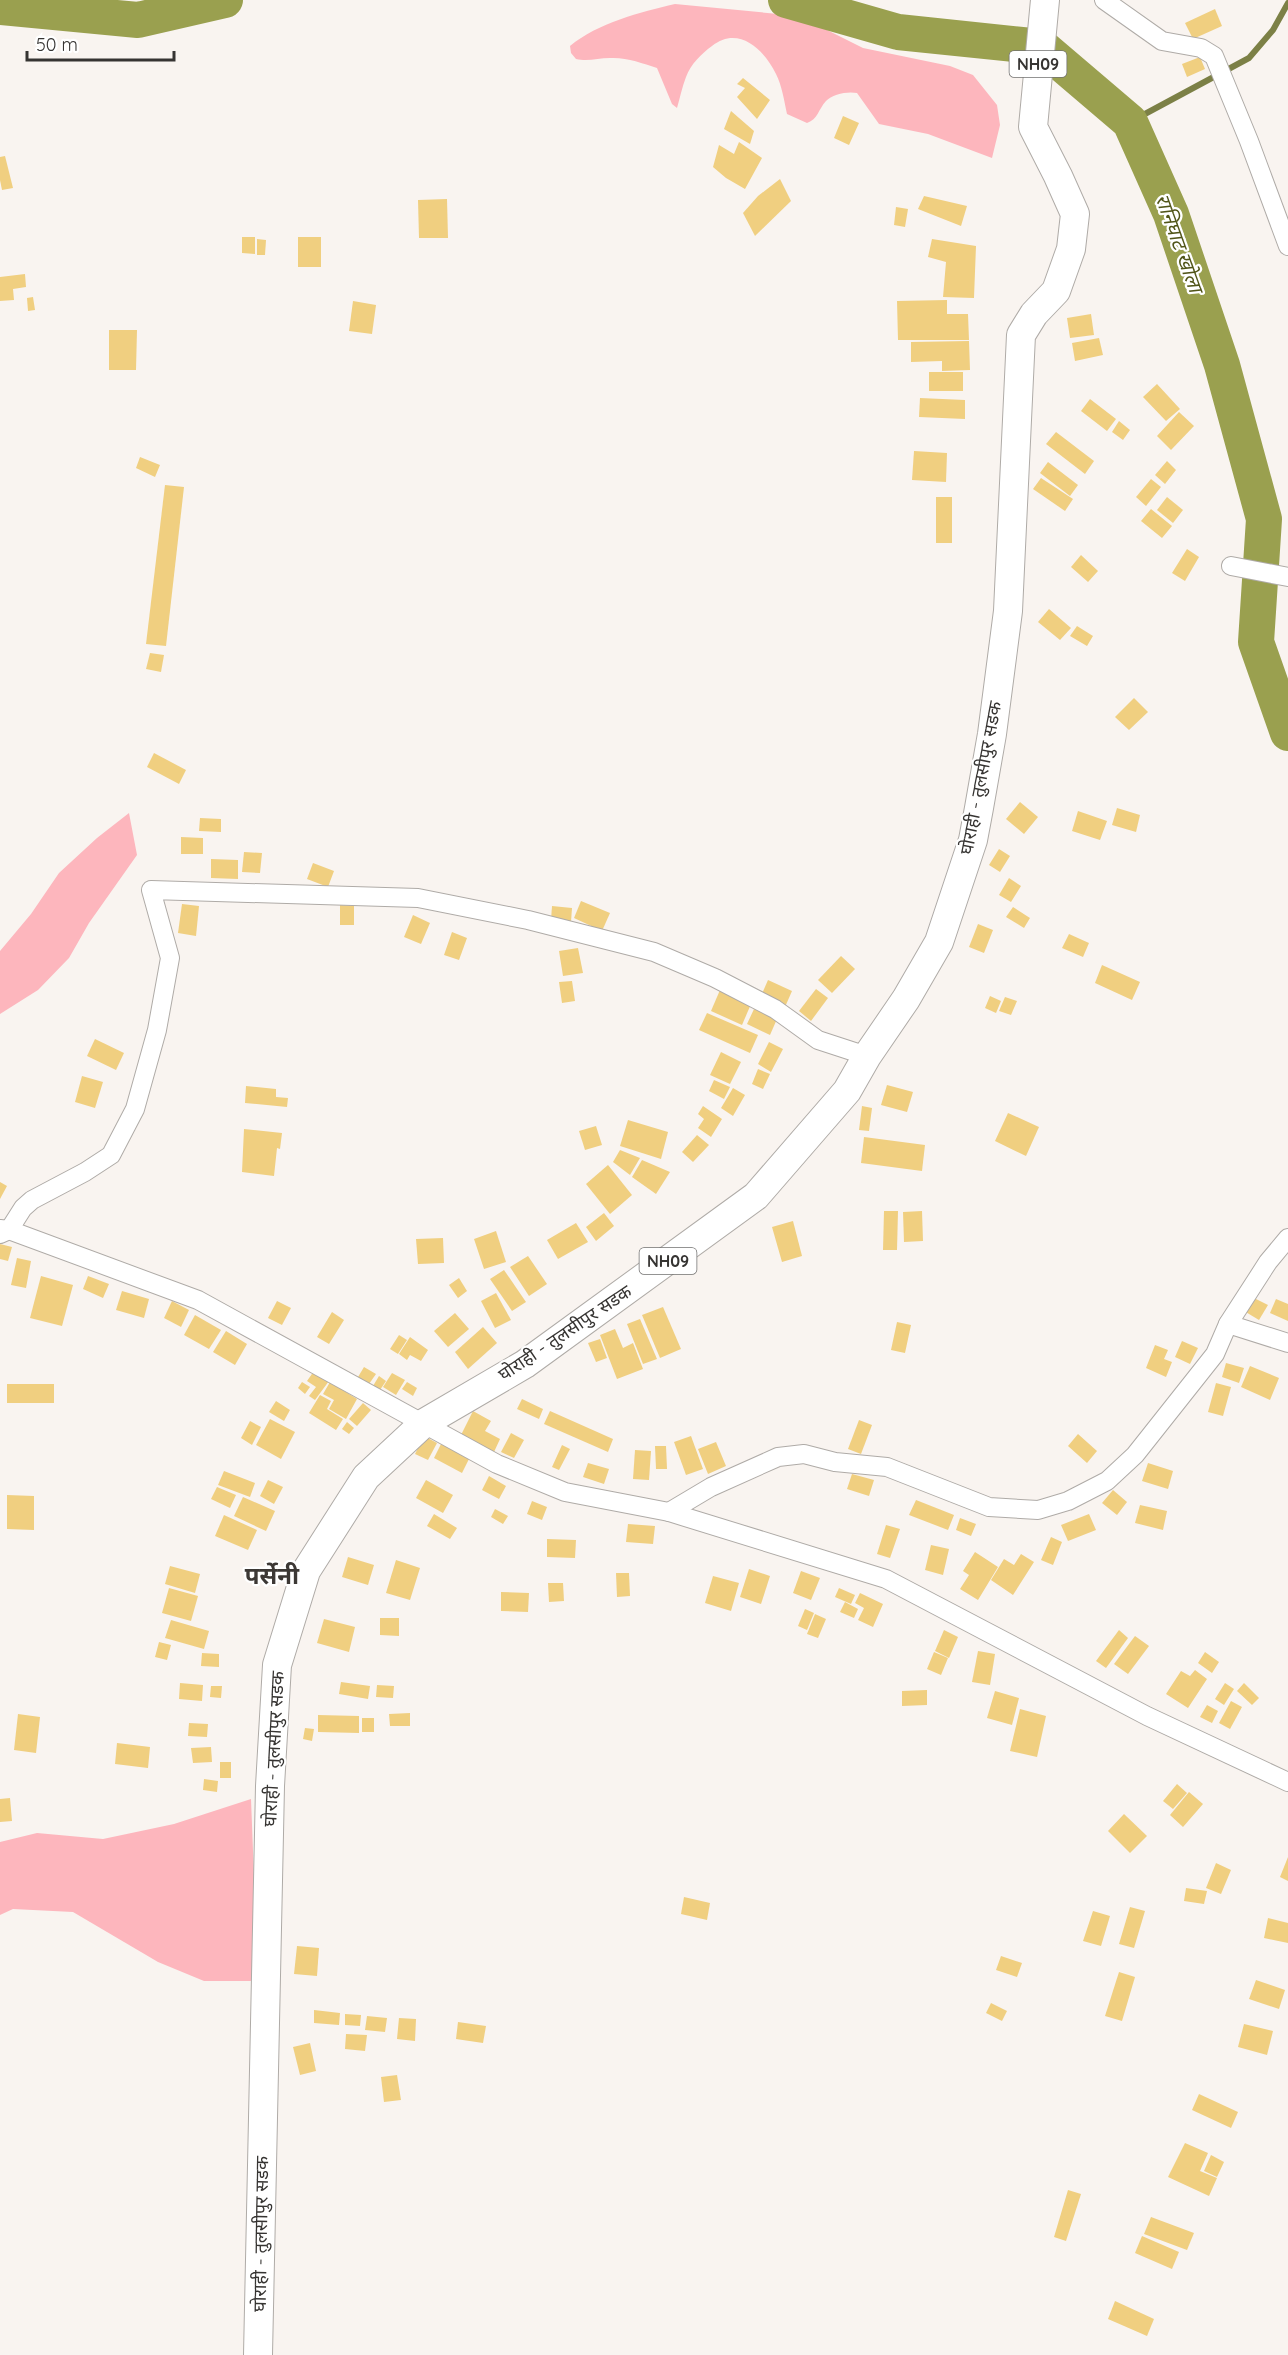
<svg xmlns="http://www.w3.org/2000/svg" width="1288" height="2355" viewBox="0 0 1288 2355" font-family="Quicksand,'Noto Sans Devanagari',sans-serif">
  <rect width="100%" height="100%" fill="#f9f4f0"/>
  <g fill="#fdb6bd">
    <path d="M675 4 799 16 863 48 950 66 973 75 997 105 1000 125 992 158 928 134 879 124 857 93C848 91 832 94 826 101 818 110 818 119 807 123L787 114C784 100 782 86 776 74 764 49 738 25 712 46 701 54 691 64 686 77 682 87 680 98 677 108L672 104 657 68C642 63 626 57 610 58 598 58 588 62 576 59L571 53 570 46C598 23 640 12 675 4Z"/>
    <path d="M129 813 137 855 89 923 69 958 38 990 0 1014V951L31 914 59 873 97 838Z"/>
    <path d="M251 1799 254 1877 253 1981H204L158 1962 73 1912 13 1909 0 1915V1842L37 1833 103 1839 174 1824Z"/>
  </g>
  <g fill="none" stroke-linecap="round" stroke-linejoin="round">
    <path stroke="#7c8046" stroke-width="6" d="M1130 122 1249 58 1273 30 1288 3"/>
    <g stroke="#9aa04f" stroke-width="36">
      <path d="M786 0 898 32 1042 47 1130 122 1171 214 1222 365 1264 519 1256 642 1288 733"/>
      <path d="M0 7 138 20 225 0"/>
    </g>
  </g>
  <g fill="#f0cf80">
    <path d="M1215 9 1222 26 1193 39 1185 23Z"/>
    <path d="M1200 57 1205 69 1187 77 1182 64Z"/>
    <path d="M743 78 770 100 757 119 737 97 745 88 737 84Z"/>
    <path d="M731 111 754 131 750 144 724 129Z"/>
    <path d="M843 116 859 123 849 145 834 138Z"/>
    <path d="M739 142 762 158 745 189 726 178 713 167 719 145 734 154Z"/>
    <path d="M5 156 13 188 2 190 0 180V157Z"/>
    <path d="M780 179 791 201 755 236 743 213 758 196Z"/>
    <path d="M924 196 967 206 961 226 918 209Z"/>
    <path d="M447 199 448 238H419L418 200Z"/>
    <path d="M896 207 908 209 905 227 894 225Z"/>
    <path d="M242 237H255V254L242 253Z"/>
    <rect x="298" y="237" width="23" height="30"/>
    <path d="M257 239 266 240 265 255H257Z"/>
    <path d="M932 239 976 246 974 298 943 297 946 262 928 257Z"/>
    <path d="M25 274 26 287 13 289 14 300 0 301V277Z"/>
    <path d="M33 297 35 310 28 311 27 298Z"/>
    <path d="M947 300V314H968L969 340H898L897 301Z"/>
    <path d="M353 301 376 305 372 334 349 331Z"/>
    <path d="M1091 314 1094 335 1070 338 1067 318Z"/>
    <path d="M109 330H137L136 370H109Z"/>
    <path d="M1099 338 1103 355 1075 361 1072 343Z"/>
    <path d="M969 341 970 370 942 371V361L911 362V342Z"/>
    <rect x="929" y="372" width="34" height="19"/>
    <path d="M1157 384 1180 409 1166 421 1143 397Z"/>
    <path d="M920 398 965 400V419L919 417Z"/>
    <path d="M1090 399 1116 419 1107 431 1081 411Z"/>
    <path d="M1179 412 1194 426 1171 450 1157 436Z"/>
    <path d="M1119 421 1130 430 1123 440 1112 432Z"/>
    <path d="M1056 432 1094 461 1085 474 1046 444Z"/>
    <path d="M914 451 947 453 946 482 912 480Z"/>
    <path d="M140 457 160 465 155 477 136 468Z"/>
    <path d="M1167 461 1176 470 1165 484 1155 475Z"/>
    <path d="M1048 462 1078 485 1070 496 1040 473Z"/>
    <path d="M1041 478 1073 499 1065 511 1033 489Z"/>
    <path d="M1151 479 1161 487 1146 506 1136 497Z"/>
    <path d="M165 485 184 487 166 646 146 644Z"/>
    <rect x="936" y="497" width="16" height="46"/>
    <path d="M1167 497 1183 510 1173 523 1157 510Z"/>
    <path d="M1151 509 1172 526 1162 538 1141 521Z"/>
    <path d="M1187 549 1199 557 1185 581 1172 573Z"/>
    <path d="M1081 555 1098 571 1088 582 1071 567Z"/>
    <path d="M1049 609 1071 628 1060 640 1038 622Z"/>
    <path d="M1077 626 1093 636 1087 646 1070 636Z"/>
    <path d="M150 653 164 655 161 672 146 669Z"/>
    <path d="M1134 698 1148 712 1129 730 1115 717Z"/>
    <path d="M154 753 186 770 179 784 147 767Z"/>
    <path d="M1020 802 1038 817 1024 834 1006 819Z"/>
    <path d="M1117 808 1140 815 1136 832 1112 825Z"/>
    <path d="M1078 811 1107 821 1100 840 1072 831Z"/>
    <path d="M200 818 221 819V832L199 831Z"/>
    <path d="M181 837 203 838V854H181Z"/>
    <path d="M999 849 1010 856 1000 872 989 865Z"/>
    <path d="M244 852 262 853 260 873 242 872Z"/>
    <path d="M211 859 238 860V879L211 878Z"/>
    <path d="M313 863 334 871 328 887 307 879Z"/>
    <path d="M1009 878 1021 886 1011 902 999 895Z"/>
    <path d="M581 901 610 913 602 931 574 918Z"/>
    <path d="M182 904 199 906 196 936 178 933Z"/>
    <path d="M340 905 354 906V925H340Z"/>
    <path d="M552 906 572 908 571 922 551 920Z"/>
    <path d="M1013 907 1030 918 1024 928 1006 917Z"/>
    <path d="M413 915 430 923 421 944 404 937Z"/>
    <path d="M978 924 993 930 984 953 969 947Z"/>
    <path d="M452 932 467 938 459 960 444 955Z"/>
    <path d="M1069 934 1089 943 1083 957 1062 948Z"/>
    <path d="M578 948 583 973 563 976 559 951Z"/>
    <path d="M841 956 855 969 832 993 818 980Z"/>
    <path d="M1102 965 1140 982 1132 1000 1095 983Z"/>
    <path d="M768 980 792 991 785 1007 761 996Z"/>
    <path d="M572 981 575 1001 562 1003 559 982Z"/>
    <path d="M816 989 828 998 811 1021 799 1011Z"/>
    <path d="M720 990 751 1004 742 1025 711 1011Z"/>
    <path d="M990 996 1001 1001 996 1013 985 1008Z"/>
    <path d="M1005 997 1017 1001 1011 1015 999 1011Z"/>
    <path d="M754 1009 777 1019 770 1035 747 1024Z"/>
    <path d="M707 1013 758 1035 750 1053 699 1030Z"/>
    <path d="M95 1039 124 1053 116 1070 87 1056Z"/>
    <path d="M769 1042 783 1049 771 1072 758 1064Z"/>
    <path d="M721 1052 741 1062 730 1084 710 1075Z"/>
    <path d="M758 1069 770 1074 763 1089 752 1084Z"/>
    <path d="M82 1076 103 1082 95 1108 75 1102Z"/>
    <path d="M714 1080 730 1087 724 1099 709 1091Z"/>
    <path d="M887 1085 913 1092 907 1112 881 1105Z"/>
    <path d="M246 1086 276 1089V1097L288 1098 287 1107 245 1103Z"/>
    <path d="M733 1088 745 1095 733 1116 721 1108Z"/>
    <path d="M703 1106 722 1119 711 1137 698 1128 704 1119 698 1114Z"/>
    <path d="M862 1106 872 1108 869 1131 859 1130Z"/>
    <path d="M1008 1113 1039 1127 1026 1156 995 1141Z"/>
    <path d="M628 1120 668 1132 661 1159 620 1146Z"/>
    <path d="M596 1126 602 1145 585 1150 579 1131Z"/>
    <path d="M244 1129 282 1133 280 1149 277 1148 274 1176 242 1172Z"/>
    <path d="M697 1135 709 1145 693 1162 682 1152Z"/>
    <path d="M864 1137 925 1145 922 1171 861 1163Z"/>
    <path d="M620 1150 640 1158 630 1175 613 1162Z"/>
    <path d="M642 1160 670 1172 656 1194 632 1177Z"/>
    <path d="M608 1165 632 1195 610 1214 586 1184Z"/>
    <path d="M0 1182 7 1186 0 1199Z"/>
    <path d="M884 1211H898L897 1250H883Z"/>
    <path d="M922 1211 923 1241 904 1242 903 1212Z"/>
    <path d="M604 1213 614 1226 596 1241 586 1227Z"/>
    <path d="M793 1221 802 1256 782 1262 772 1227Z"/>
    <path d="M576 1223 588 1242 558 1259 547 1240Z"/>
    <path d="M496 1231 506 1262 484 1269 474 1239Z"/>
    <path d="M443 1238 444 1263 418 1264 416 1239Z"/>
    <path d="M0 1244 12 1247 8 1261 0 1259Z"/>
    <path d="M528 1256 547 1284 529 1296 510 1267Z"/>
    <path d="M17 1258 31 1261 26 1288 11 1285Z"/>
    <path d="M504 1270 526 1302 512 1311 490 1279Z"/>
    <path d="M41 1276 73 1285 62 1326 30 1318Z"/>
    <path d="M88 1276 109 1284 103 1298 83 1289Z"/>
    <path d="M459 1278 467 1291 458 1298 449 1285Z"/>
    <path d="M122 1291 149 1299 144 1318 116 1310Z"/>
    <path d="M496 1293 511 1320 495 1328 481 1301Z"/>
    <path d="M1252 1297 1268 1305 1259 1320 1244 1311Z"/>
    <path d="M1276 1299 1288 1304V1321L1270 1313Z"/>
    <path d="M172 1301 189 1310 181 1327 164 1318Z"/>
    <path d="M277 1301 291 1308 282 1325 268 1318Z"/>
    <path d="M663 1307 681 1349 660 1358 642 1315Z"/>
    <path d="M332 1312 344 1320 329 1344 317 1337Z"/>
    <path d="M455 1313 469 1329 448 1347 434 1331Z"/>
    <path d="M195 1315 221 1330 209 1349 184 1335Z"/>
    <path d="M640 1319 657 1359 643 1364 627 1324Z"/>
    <path d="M897 1322 911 1325 905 1353 891 1350Z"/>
    <path d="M483 1327 497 1343 468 1369 455 1352Z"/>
    <path d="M615 1329 623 1348 633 1343 643 1369 617 1379 600 1335Z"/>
    <path d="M226 1331 247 1344 235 1365 213 1352Z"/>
    <path d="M399 1335 407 1340 398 1354 390 1349Z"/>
    <path d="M410 1337 428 1350 421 1361 410 1355 407 1360 399 1354Z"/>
    <path d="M600 1339 607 1358 596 1362 588 1343Z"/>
    <path d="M1182 1341 1198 1348 1190 1364 1175 1357Z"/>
    <path d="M1155 1345 1168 1350 1164 1359 1172 1362 1166 1377 1146 1368Z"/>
    <path d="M1226 1363 1244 1368 1239 1383 1222 1377Z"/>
    <path d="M1250 1366 1279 1378 1270 1400 1241 1387Z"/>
    <path d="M364 1367 376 1374 369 1384 358 1377Z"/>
    <path d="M314 1371 329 1381 315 1400 309 1396 316 1387 307 1381Z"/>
    <path d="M392 1373 405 1380 396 1395 383 1387Z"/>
    <path d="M379 1376 386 1381 380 1390 373 1386Z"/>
    <path d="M302 1382 310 1387 305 1394 298 1388Z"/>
    <path d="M330 1382 357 1399 346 1419 329 1409 334 1400 323 1394Z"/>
    <path d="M407 1382 417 1388 413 1396 402 1389Z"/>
    <path d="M1216 1383 1231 1387 1223 1416 1208 1412Z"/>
    <rect x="7" y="1384" width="47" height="19"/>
    <path d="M320 1395 331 1401 327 1409 343 1419 336 1430 309 1413Z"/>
    <path d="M522 1399 543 1409 539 1419 517 1409Z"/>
    <path d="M276 1401 290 1410 284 1421 269 1412Z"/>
    <path d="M363 1403 371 1410 357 1426 349 1419Z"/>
    <path d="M473 1411 491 1421 485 1431 500 1439 494 1452 461 1435Z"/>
    <path d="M550 1411 613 1439 608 1452 544 1424Z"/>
    <path d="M270 1419 295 1432 281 1459 256 1445Z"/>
    <path d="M859 1420 872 1425 861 1454 848 1449Z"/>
    <path d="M250 1421 261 1427 252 1445 241 1438Z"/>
    <path d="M347 1422 354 1428 349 1434 342 1429Z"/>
    <path d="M511 1433 524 1440 514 1458 501 1452Z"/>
    <path d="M1078 1434 1097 1451 1087 1463 1068 1446Z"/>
    <path d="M424 1436 437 1443 428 1460 415 1454Z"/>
    <path d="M691 1436 703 1469 686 1475 674 1442Z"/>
    <path d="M716 1442 726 1466 708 1474 698 1449Z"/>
    <path d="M441 1444 469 1459 462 1473 434 1458Z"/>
    <path d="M562 1445 570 1449 559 1470 552 1467Z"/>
    <path d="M655 1446H666L667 1469H656Z"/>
    <path d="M635 1450 651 1451 649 1480 633 1479Z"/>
    <path d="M588 1463 609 1469 604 1484 583 1477Z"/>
    <path d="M1148 1463 1173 1471 1168 1489 1142 1481Z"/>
    <path d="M224 1471 255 1483 250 1497 218 1485Z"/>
    <path d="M852 1474 874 1480 869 1496 847 1489Z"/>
    <path d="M489 1476 506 1486 499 1499 482 1490Z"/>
    <path d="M268 1480 283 1487 274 1504 260 1496Z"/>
    <path d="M426 1480 453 1495 443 1513 416 1498Z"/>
    <path d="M217 1487 236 1495 230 1508 211 1499Z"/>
    <path d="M1113 1490 1127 1502 1117 1515 1102 1503Z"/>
    <path d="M7 1495 34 1496V1530L7 1529Z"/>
    <path d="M243 1497 275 1511 266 1531 234 1516Z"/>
    <path d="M916 1500 954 1515 948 1530 909 1515Z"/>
    <path d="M532 1501 547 1507 542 1520 527 1514Z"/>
    <path d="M1140 1505 1167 1511 1163 1530 1135 1523Z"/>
    <path d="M495 1509 508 1516 503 1524 491 1517Z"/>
    <path d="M434 1514 457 1528 450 1539 427 1526Z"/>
    <path d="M1089 1514 1096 1530 1068 1541 1061 1525Z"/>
    <path d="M224 1515 257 1530 248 1550 215 1536Z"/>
    <path d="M960 1518 976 1524 971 1536 956 1530Z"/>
    <path d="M628 1524 655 1526 653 1544 626 1542Z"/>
    <path d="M886 1525 900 1529 890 1558 877 1554Z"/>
    <path d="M1051 1537 1062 1542 1053 1565 1041 1560Z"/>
    <path d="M547 1539 576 1540 575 1558 547 1557Z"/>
    <path d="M931 1545 949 1549 943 1575 925 1570Z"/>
    <path d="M975 1552 998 1567 978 1600 960 1589 969 1575 963 1571Z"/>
    <path d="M1021 1554 1034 1562 1013 1595 991 1580 1004 1559 1014 1565Z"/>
    <path d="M348 1557 374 1565 368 1585 342 1577Z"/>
    <path d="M396 1560 420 1568 410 1600 386 1593Z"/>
    <path d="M170 1566 200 1574 195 1593 165 1584Z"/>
    <path d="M749 1569 770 1576 761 1604 740 1597Z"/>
    <path d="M801 1571 820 1578 811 1600 793 1593Z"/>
    <path d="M616 1573H629L630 1596 617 1597Z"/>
    <path d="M713 1576 739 1583 731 1611 705 1603Z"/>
    <path d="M548 1583H563L564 1601 549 1602Z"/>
    <path d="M169 1588 198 1596 191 1621 162 1613Z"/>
    <path d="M839 1588 855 1595 851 1604 835 1597Z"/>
    <path d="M501 1592 529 1593 528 1612 501 1611Z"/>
    <path d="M860 1593 883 1604 873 1627 858 1620 864 1608 855 1603Z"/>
    <path d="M845 1602 858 1609 854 1618 840 1612Z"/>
    <path d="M805 1609 814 1613 807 1630 798 1626Z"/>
    <path d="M815 1614 826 1619 818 1638 807 1634Z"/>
    <path d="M380 1618H399V1636L380 1635Z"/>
    <path d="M324 1619 355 1627 349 1652 317 1643Z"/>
    <path d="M171 1620 209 1631 204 1649 165 1638Z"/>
    <path d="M944 1630 958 1637 949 1658 935 1651Z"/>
    <path d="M1119 1630 1128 1638 1106 1668 1096 1661Z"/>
    <path d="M1135 1636 1149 1646 1128 1674 1114 1664Z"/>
    <path d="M159 1642 171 1645 167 1660 155 1657Z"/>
    <path d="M978 1651 995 1654 990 1685 972 1682Z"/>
    <path d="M934 1652 948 1658 941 1675 927 1669Z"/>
    <path d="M1205 1652 1219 1662 1212 1673 1198 1663Z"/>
    <path d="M202 1653 219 1654V1667L201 1666Z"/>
    <path d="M1195 1670 1207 1679 1188 1708 1166 1694 1181 1671 1190 1676Z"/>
    <path d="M341 1682 370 1686 368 1699 339 1694Z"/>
    <path d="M180 1683 203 1685 202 1701 179 1699Z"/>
    <path d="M1225 1683 1234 1689 1224 1705 1215 1699Z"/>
    <path d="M1244 1683 1259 1698 1252 1705 1237 1691Z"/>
    <path d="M377 1685 394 1686 393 1698 376 1697Z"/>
    <path d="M211 1686H222L221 1698 210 1697Z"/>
    <path d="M927 1690V1705L902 1706V1691Z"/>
    <path d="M995 1691 1019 1698 1012 1725 987 1718Z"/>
    <path d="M1231 1701 1242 1707 1230 1729 1219 1723Z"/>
    <path d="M1207 1705 1218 1711 1212 1723 1200 1717Z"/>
    <path d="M1020 1709 1046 1716 1037 1757 1010 1751Z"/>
    <path d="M410 1713V1726H390L389 1714Z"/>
    <path d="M18 1714 40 1717 36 1753 14 1750Z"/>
    <path d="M318 1715 359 1716V1733L318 1732Z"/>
    <rect x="362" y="1718" width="12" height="14"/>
    <path d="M189 1723 208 1724 207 1737 188 1736Z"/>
    <path d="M305 1728 314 1729 312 1741 303 1739Z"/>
    <path d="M117 1743 150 1747 148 1768 115 1764Z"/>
    <path d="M211 1747 212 1762 193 1763 191 1748Z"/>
    <rect x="220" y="1762" width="11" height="16"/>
    <path d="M204 1779 218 1781 217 1792 203 1790Z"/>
    <path d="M1177 1784 1187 1793 1173 1809 1163 1801Z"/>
    <path d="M1189 1792 1203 1804 1183 1827 1170 1815Z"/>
    <path d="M10 1798 12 1821 0 1822V1799Z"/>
    <path d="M1124 1814 1147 1836 1130 1853 1108 1831Z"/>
    <path d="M1288 1857V1881L1280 1877Z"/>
    <path d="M1216 1863 1231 1870 1221 1894 1206 1888Z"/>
    <path d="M1186 1888 1207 1891 1204 1904 1184 1901Z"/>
    <path d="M684 1897 710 1903 707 1920 681 1914Z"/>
    <path d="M1130 1907 1145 1911 1134 1948 1119 1944Z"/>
    <path d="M1093 1911 1110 1916 1101 1946 1083 1941Z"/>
    <path d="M1268 1918 1288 1923V1943L1264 1938Z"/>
    <path d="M297 1946 319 1948 317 1976 294 1974Z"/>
    <path d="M1001 1956 1022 1963 1017 1977 996 1970Z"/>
    <path d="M1119 1972 1135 1977 1122 2021 1105 2016Z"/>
    <path d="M1256 1980 1285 1990 1279 2009 1249 1999Z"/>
    <path d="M991 2003 1007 2011 1002 2021 986 2013Z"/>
    <path d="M314 2010 340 2013 339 2025 314 2023Z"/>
    <path d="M345 2014 361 2015 360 2026 345 2025Z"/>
    <path d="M367 2016 387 2018 385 2032 365 2030Z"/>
    <path d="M399 2018 416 2019 415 2041 397 2039Z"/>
    <path d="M458 2022 486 2026 483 2043 456 2039Z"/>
    <path d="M1244 2024 1273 2031 1267 2055 1238 2047Z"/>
    <path d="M346 2034 367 2035 365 2051 345 2049Z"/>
    <path d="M310 2043 316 2071 300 2075 293 2047Z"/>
    <path d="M397 2075 401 2100 384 2102 381 2077Z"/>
    <path d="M1199 2094 1238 2112 1231 2128 1192 2110Z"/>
    <path d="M1185 2143 1208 2153 1200 2171 1217 2178 1209 2196 1168 2177Z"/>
    <path d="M1211 2155 1224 2162 1217 2177 1204 2171Z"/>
    <path d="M1068 2190 1081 2194 1066 2241 1054 2237Z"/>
    <path d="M1151 2217 1194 2233 1187 2250 1144 2234Z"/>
    <path d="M1142 2236 1179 2252 1172 2269 1135 2253Z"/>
    <path d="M1115 2301 1154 2319 1147 2336 1108 2319Z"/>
  </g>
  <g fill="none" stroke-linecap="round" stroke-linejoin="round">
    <g stroke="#afaba7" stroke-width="20">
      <g id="street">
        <path d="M1104 0 1162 41 1201 48 1214 56 1249 141 1288 246"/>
        <path d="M1231 566 1288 577"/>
        <path d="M0 1229 9 1230 198 1300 497 1464 565 1492 669 1512 886 1579 1147 1716 1288 1782"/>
        <path d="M0 1234 9 1230 23 1208 32 1200 85 1172 111 1155 135 1109 157 1030 170 958 151 890 418 898 528 920 654 952 715 978 775 1009 818 1040 867 1056"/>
        <path d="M1228 1324 1288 1343"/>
        <path d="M669 1512 711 1487 778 1457 804 1454 835 1462 887 1467 989 1507 1038 1510 1068 1501 1107 1481 1135 1455 1215 1354 1228 1324 1268 1262 1288 1238"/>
      </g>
    </g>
    <g stroke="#afaba7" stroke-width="30">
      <path id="primary" d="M258 2355 270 1786 277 1665 306 1571 366 1477 424 1423 525 1364 756 1196 847 1091 867 1056 906 999 939 942 973 840 979 808 992 734 1008 611 1021 335 1034 314 1056 291 1071 249 1075 214 1058 176 1033 127 1045 0"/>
    </g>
    <use href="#street" stroke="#fff" stroke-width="18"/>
    <use href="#primary" stroke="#fff" stroke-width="28"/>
  </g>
  <g text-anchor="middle" stroke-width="4.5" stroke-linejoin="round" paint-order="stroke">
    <g fill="#fff" stroke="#727170" stroke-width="1.5">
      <rect x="1009.5" y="51" width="57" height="26" rx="4.5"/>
      <rect x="639.5" y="1248" width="57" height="26" rx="4.5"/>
    </g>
    <g font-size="16" font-weight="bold" fill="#363432">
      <text x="1038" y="70">NH09</text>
      <text x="668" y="1267">NH09</text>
    </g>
    <g font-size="18" fill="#363432" stroke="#fff">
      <text transform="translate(981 778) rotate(-79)" y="6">घोराही - तुलसीपुर सडक</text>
      <text transform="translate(565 1333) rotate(-34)" y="6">घोराही - तुलसीपुर सडक</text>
      <text transform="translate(274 1749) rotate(-87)" y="6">घोराही - तुलसीपुर सडक</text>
      <text transform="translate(261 2234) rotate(-89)" y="6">घोराही - तुलसीपुर सडक</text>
    </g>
    <g font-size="20" font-style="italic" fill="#515519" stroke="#fff">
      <text transform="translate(1179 243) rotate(70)" y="7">रानिघाट खोला</text>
    </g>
    <g font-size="24" font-weight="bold" fill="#3c3835" stroke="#fff">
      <text x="272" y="1584">पर्सेनी</text>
    </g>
  </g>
  <path d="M27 51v9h147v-9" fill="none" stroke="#363432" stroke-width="3"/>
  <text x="36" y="51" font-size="18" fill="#363432" stroke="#ffffff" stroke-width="4.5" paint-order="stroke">50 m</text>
</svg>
